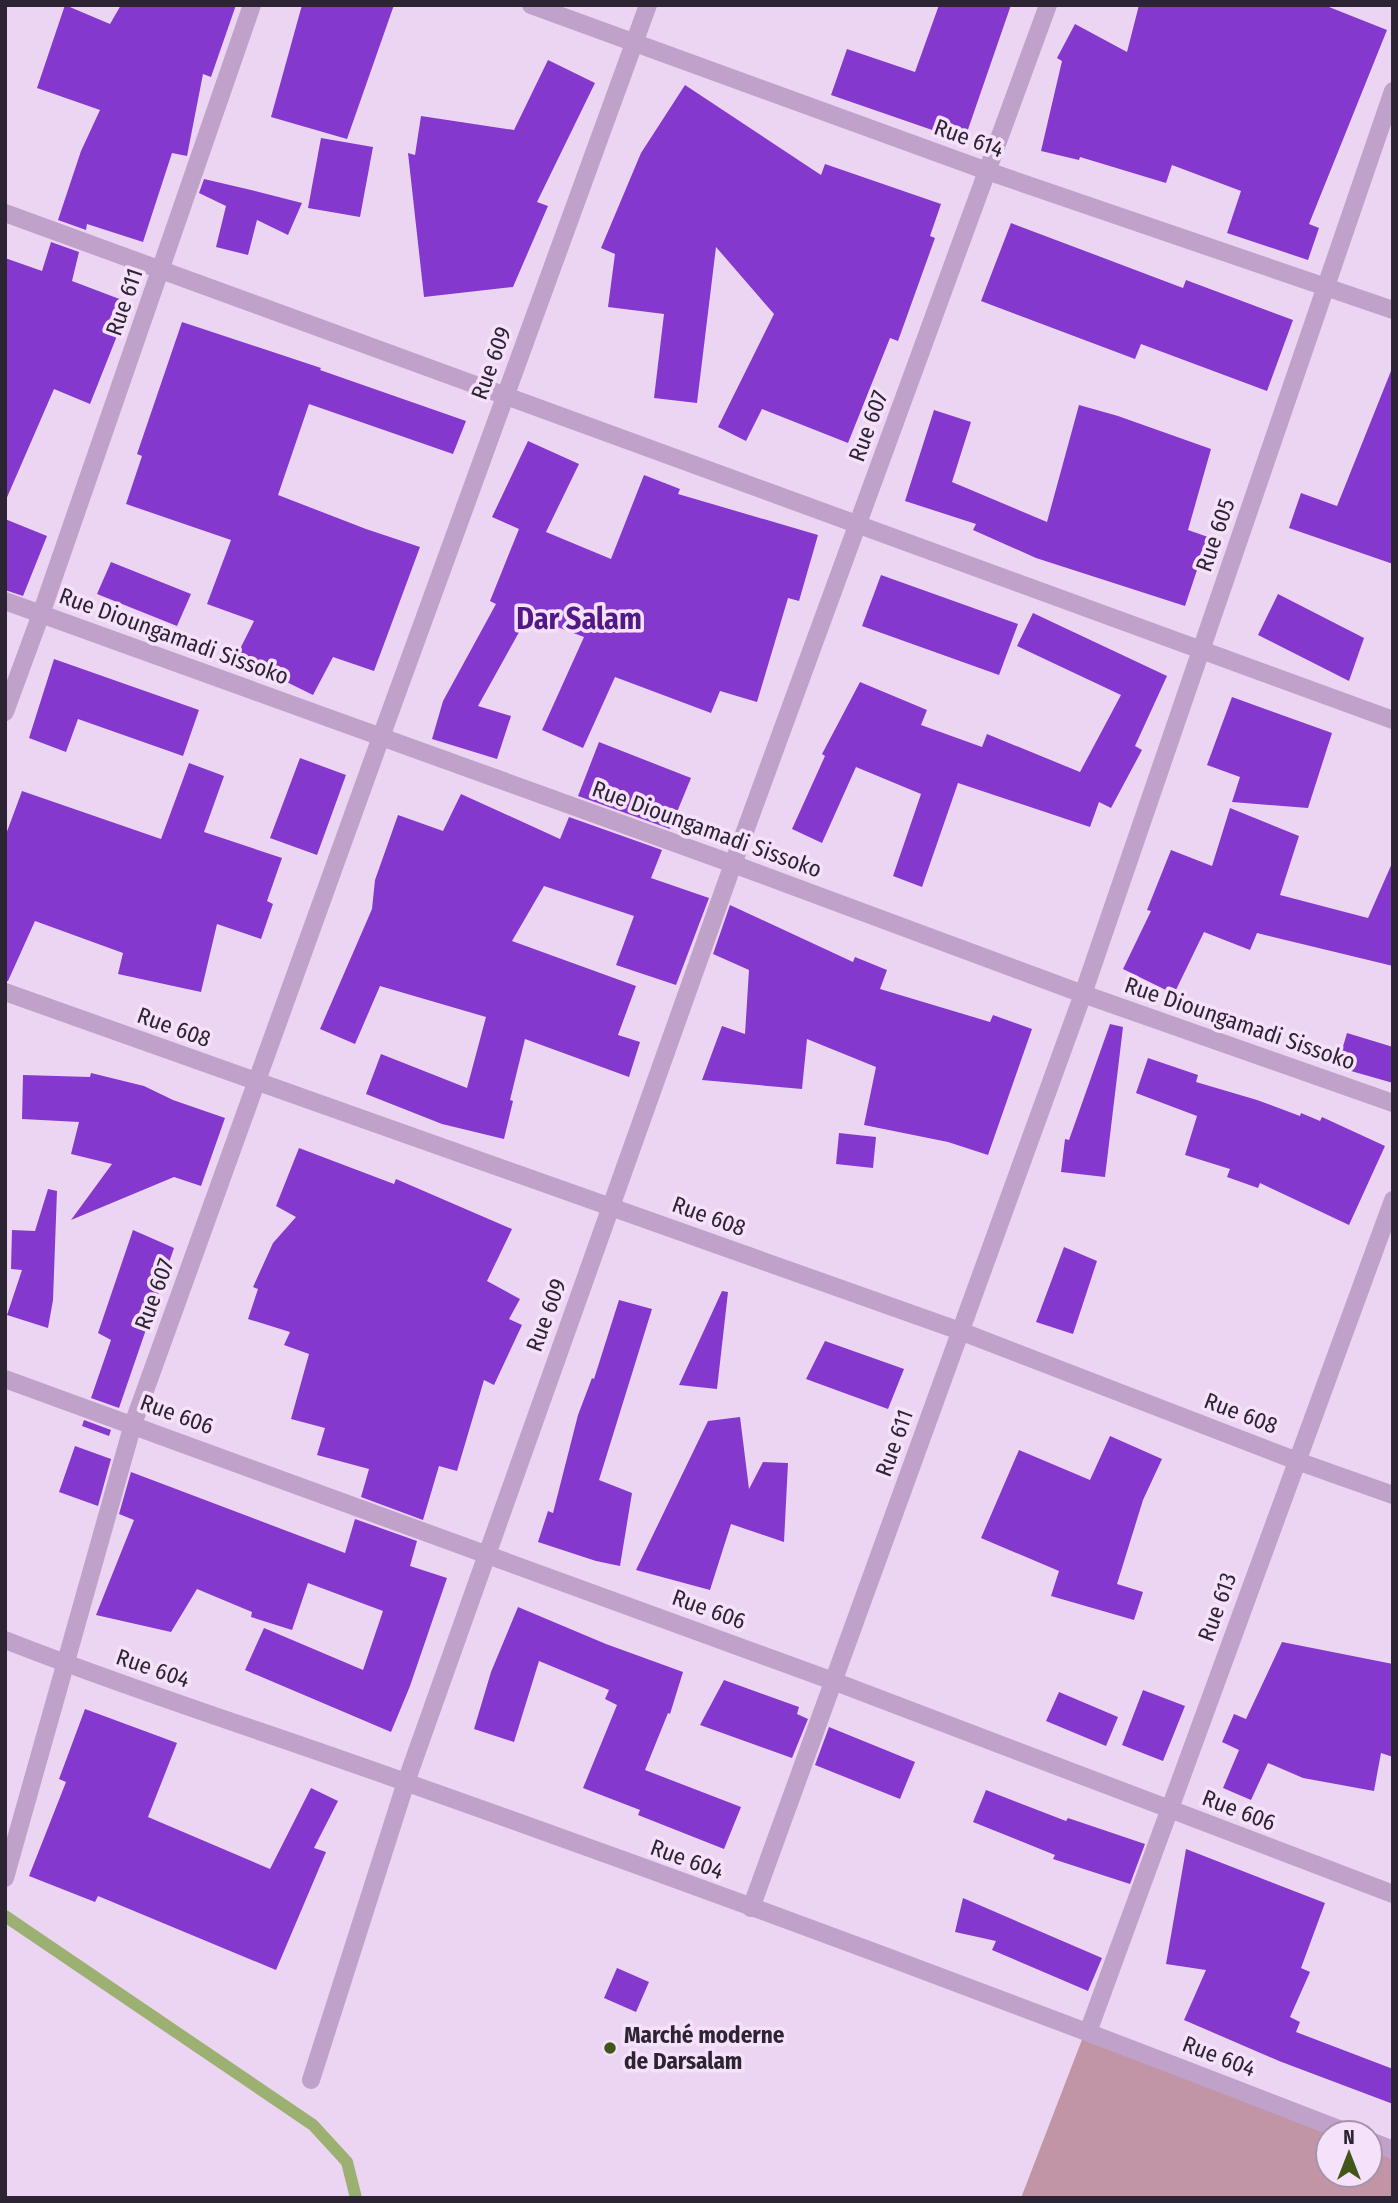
<svg xmlns="http://www.w3.org/2000/svg" width="1398" height="2203" viewBox="0 0 1398 2203" font-family="'Fira Sans Condensed',sans-serif">
  <rect width="100%" height="100%" fill="#ecd5f2"/>
  <path fill="#c195a6" d="M1083 2037 1328 2133V2175H1370V2147L1393 2156V2198H1021Z"/>
  <g fill="none" stroke-linecap="round" stroke-linejoin="round">
    <path stroke="#9cb072" stroke-width="12" d="M5 1916 313 2125 347 2162 356 2198"/>
  </g>
  <g fill="#8538cd">
    <path d="M65 5 110 24 121 5H236L211 77 203 74 187 156 172 153 143 242 87 224 86 230 58 220 81 151 100 110 37 88Z"/>
    <path d="M302 5H394L347 139 271 117Z"/>
    <path d="M939 5H1011L964 141 831 95 847 49 915 72Z"/>
    <path d="M1139 5H1324L1387 30 1309 224 1319 228 1308 260 1227 233 1241 191 1172 165 1166 183 1080 157 1079 160 1041 151 1062 61 1057 58 1075 24 1127 52Z"/>
    <path d="M548 60 595 83 537 202 548 206 513 287 424 297 408 153 415 155 421 116 514 130Z"/>
    <path d="M685 85 821 175 825 164 941 204 930 236 935 238 898 341 890 338 848 443 762 409 746 441 718 427 774 314 716 247 697 403 654 398 664 314 608 307 615 254 601 248 641 153Z"/>
    <path d="M321 138 373 147 360 217 308 208Z"/>
    <path d="M204 179 251 190 302 203 288 235 257 220 248 255 216 247 226 206 199 193Z"/>
    <path d="M1011 223 1183 288 1186 280 1293 320 1267 391 1141 344 1135 359 981 301Z"/>
    <path d="M51 242 79 252 72 281 130 303 90 404 54 389 5 502V258L42 271Z"/>
    <path d="M182 322 321 368 320 370 466 421 453 454 309 404 278 495 366 529 420 547 374 671 333 657 313 695 236 657 254 621 207 604 231 540 126 504 142 456 137 454Z"/>
    <path d="M1391 371H1393V564L1289 528 1301 493 1337 506Z"/>
    <path d="M1079 405 1118 416 1211 449 1188 530 1208 537 1185 606 1036 558 973 530 976 524 905 501 934 410 971 422 952 482 1047 522Z"/>
    <path d="M528 441 579 464 546 532 611 559 644 475 680 489 678 494 818 535 799 601 788 598 757 702 720 691 711 713 615 677 583 748 542 730 584 637 528 616 478 706 511 716 497 759 432 739 443 701 496 604 490 601 519 529 492 517Z"/>
    <path d="M5 519 47 536 23 596 5 590Z"/>
    <path d="M111 562 191 594 177 626 97 594Z"/>
    <path d="M881 575 1018 624 999 675 862 626Z"/>
    <path d="M1278 594 1364 638 1349 681 1258 635Z"/>
    <path d="M1033 613 1167 676 1135 746 1142 750 1111 808 1099 802 1090 827 958 783 922 887 893 876 921 794 856 767 822 843 792 829 825 756 822 754 860 682 927 710 921 725 982 747 987 734 1080 772 1121 695 1017 646Z"/>
    <path d="M54 659 199 710 183 756 78 719 66 752 29 738Z"/>
    <path d="M1232 697 1332 733 1308 808 1232 802 1240 777 1207 765Z"/>
    <path d="M599 742 691 778 670 829 578 796Z"/>
    <path d="M300 758 346 775 317 855 270 838Z"/>
    <path d="M189 763 224 776 204 832 282 858 267 901 273 904 261 939 217 924 201 992 118 974 123 953 35 921 8 981H5V837L22 791 161 839Z"/>
    <path d="M461 794 560 839 569 817 662 850 651 878 709 898 676 985 616 965 634 916 544 886 512 941 636 986 618 1035 640 1042 629 1077 525 1039 510 1100 513 1101 504 1139 442 1124 366 1094 381 1054 467 1088 486 1017 380 986 355 1044 320 1029 372 909 375 880 398 815 443 831Z"/>
    <path d="M1230 808 1299 836 1280 895 1368 918 1393 861V966L1257 933 1250 950 1204 932 1174 994 1123 969 1151 911 1147 910 1171 850 1212 866Z"/>
    <path d="M730 905 853 962 855 957 887 970 880 989 990 1022 993 1015 1032 1029 988 1155 948 1142 864 1125 876 1067 807 1039 802 1089 702 1080 722 1026 745 1034 749 970 713 954Z"/>
    <path d="M1110 1024 1123 1027 1105 1177 1061 1172 1065 1139 1069 1140Z"/>
    <path d="M1347 1033 1393 1047V1083L1337 1067Z"/>
    <path d="M1148 1058 1198 1075 1196 1082 1257 1100 1300 1116 1301 1113 1320 1121 1322 1117 1385 1146 1349 1225 1260 1183 1258 1188 1227 1177 1230 1169 1185 1155 1197 1116 1136 1093Z"/>
    <path d="M91 1073 144 1086 173 1100 225 1118 201 1186 174 1177 71 1220 112 1164 71 1154 79 1122 22 1119 23 1075 90 1077Z"/>
    <path d="M839 1133 876 1137 873 1168 836 1164Z"/>
    <path d="M299 1148 394 1184 396 1179 512 1229 487 1281 520 1299 509 1319 522 1325 494 1385 484 1380 457 1471 439 1466 423 1520 361 1497 369 1469 317 1455 325 1428 291 1419 309 1354 284 1345 290 1332 248 1319 258 1289 253 1287 273 1243 296 1217 276 1206Z"/>
    <path d="M48 1189 57 1191 53 1300 48 1328 7 1315 22 1270 11 1269 12 1230 35 1231Z"/>
    <path d="M133 1230 174 1248 119 1408 91 1398 111 1340 98 1333Z"/>
    <path d="M1064 1247 1097 1261 1073 1334 1036 1322Z"/>
    <path d="M722 1291 728 1292 717 1389 679 1385Z"/>
    <path d="M619 1300 652 1309 599 1480 632 1493 620 1566 596 1561 538 1542 548 1511 553 1513 578 1415 592 1378 594 1379Z"/>
    <path d="M825 1341 904 1369 888 1409 806 1379Z"/>
    <path d="M740 1417 749 1489 763 1462 788 1463 784 1542 731 1524 710 1590 636 1570 708 1421Z"/>
    <path d="M84 1420 111 1430 109 1436 82 1426Z"/>
    <path d="M1110 1436 1162 1459 1143 1500 1117 1584 1143 1592 1134 1620 1051 1596 1059 1571 981 1538 1019 1450 1090 1480Z"/>
    <path d="M75 1446 111 1459 98 1506 59 1492Z"/>
    <path d="M131 1472 345 1553 355 1519 417 1541 410 1566 447 1578 410 1686 391 1732 245 1670 264 1628 363 1670 383 1611 308 1583 292 1630 251 1617 252 1612 197 1589 171 1632 96 1615 134 1520 119 1514Z"/>
    <path d="M518 1607 606 1644 683 1672 670 1714 668 1713 645 1770 741 1807 724 1849 638 1815 640 1810 583 1788 617 1705 605 1699 609 1690 539 1661 514 1742 474 1729 491 1672Z"/>
    <path d="M1282 1642 1393 1664V1757L1381 1753 1374 1791 1303 1778 1268 1763 1251 1800 1223 1788 1239 1750 1222 1742 1234 1714 1246 1719Z"/>
    <path d="M724 1680 799 1707 797 1714 808 1719 792 1758 700 1725Z"/>
    <path d="M1143 1690 1185 1706 1163 1761 1122 1745Z"/>
    <path d="M1059 1692 1118 1717 1106 1746 1046 1721Z"/>
    <path d="M85 1709 177 1743 148 1817 270 1869 311 1788 338 1801 314 1848 326 1852 276 1970 98 1896 95 1902 29 1876 66 1782 59 1779Z"/>
    <path d="M829 1727 915 1762 900 1799 815 1765Z"/>
    <path d="M986 1790 1066 1821 1068 1818 1145 1844 1130 1884 1053 1859 1055 1855 973 1822Z"/>
    <path d="M1186 1849 1325 1903 1301 1968 1310 1972 1290 2017 1300 2022 1296 2032 1393 2069V2104L1279 2061 1184 2020 1206 1970 1166 1964Z"/>
    <path d="M963 1898 1102 1958 1088 1991 992 1950 996 1941 955 1932Z"/>
    <path d="M617 1968 649 1982 636 2012 604 1998Z"/>
  </g>
  <g fill="none" stroke-linecap="round" stroke-linejoin="round">
    <g stroke="#bfa1ca" stroke-width="18">
      <path d="M531 5 987 171 1393 310"/>
      <path d="M5 712 41 614 252 5"/>
      <path d="M5 992 960 1331 1297 1461 1393 1495"/>
      <path d="M5 1379 833 1681 1393 1894"/>
      <path d="M5 1640C137 1692 272 1734 405 1782 722 1894 1036 2011 1349 2133"/>
      <path d="M5 1878 133 1424 381 737 648 5"/>
      <path d="M751 1908 1083 994 1393 91"/>
      <path d="M1088 2032 1393 1200"/>
      <path d="M311 2080 406 1782 733 864 1048 5"/>
      <path d="M1370 2141 1393 2150"/>
    </g>
    <g stroke="#bfa1ca" stroke-width="18">
      <path d="M5 213 1393 720"/>
      <path d="M5 601 733 864 1083 994 1393 1103"/>
    </g>
  </g>
  <circle fill="#415618" stroke="#f5e1fa" stroke-width="2.5" cx="610" cy="2048" r="7"/>
  <g text-anchor="middle" stroke-width="7" stroke-linejoin="round" paint-order="stroke">
    <g font-size="23" fill="#2d2433" stroke="#f5e1fa">
      <text transform="translate(969 138) rotate(20)" y="8">Rue 614</text>
      <text transform="translate(124 302) rotate(-71)" y="8">Rue 611</text>
      <text transform="translate(491 363) rotate(-70)" y="8">Rue 609</text>
      <text transform="translate(868 426) rotate(-70)" y="8">Rue 607</text>
      <text transform="translate(1215 535) rotate(-71)" y="8">Rue 605</text>
      <text transform="translate(174 636) rotate(20)" y="8">Rue Dioungamadi Sissoko</text>
      <text transform="translate(707 829) rotate(20)" y="8">Rue Dioungamadi Sissoko</text>
      <text transform="translate(1240 1023) rotate(19)" y="8">Rue Dioungamadi Sissoko</text>
      <text transform="translate(174 1027) rotate(20)" y="8">Rue 608</text>
      <text transform="translate(709 1216) rotate(20)" y="8">Rue 608</text>
      <text transform="translate(154 1294) rotate(-70)" y="8">Rue 607</text>
      <text transform="translate(546 1315) rotate(-70)" y="8">Rue 609</text>
      <text transform="translate(1241 1413) rotate(21)" y="8">Rue 608</text>
      <text transform="translate(177 1414) rotate(20)" y="8">Rue 606</text>
      <text transform="translate(894 1443) rotate(-70)" y="8">Rue 611</text>
      <text transform="translate(1217 1607) rotate(-70)" y="8">Rue 613</text>
      <text transform="translate(709 1609) rotate(20)" y="8">Rue 606</text>
      <text transform="translate(153 1668) rotate(19)" y="8">Rue 604</text>
      <text transform="translate(1239 1810) rotate(21)" y="8">Rue 606</text>
      <text transform="translate(687 1859) rotate(20)" y="8">Rue 604</text>
      <text transform="translate(1219 2056) rotate(21)" y="8">Rue 604</text>
    </g>
    <g font-size="23" font-weight="bold" fill="#2d2433" stroke="#f5e1fa" text-anchor="start">
      <text x="624" y="2043">Marché moderne<tspan x="624" dy="26">de Darsalam</tspan></text>
    </g>
    <g font-size="30" font-weight="bold" fill="#511986" stroke="#f5e1fa">
      <text x="579" y="629">Dar Salam</text>
    </g>
  </g>
  <rect width="1398" height="2203" fill="none" stroke="#2d2433" stroke-width="14"/>
  <g transform="translate(1349 2154)"><circle r="33" fill="#f5e1fa" stroke="#a595aa" stroke-width="2"/>
  <path d="M0-5L12 26L0 18L-12 26Z" fill="#415618"/>
  <text y="-10" font-size="19" font-weight="bold" text-anchor="middle" fill="#2d2433">N</text>
  </g>
</svg>
